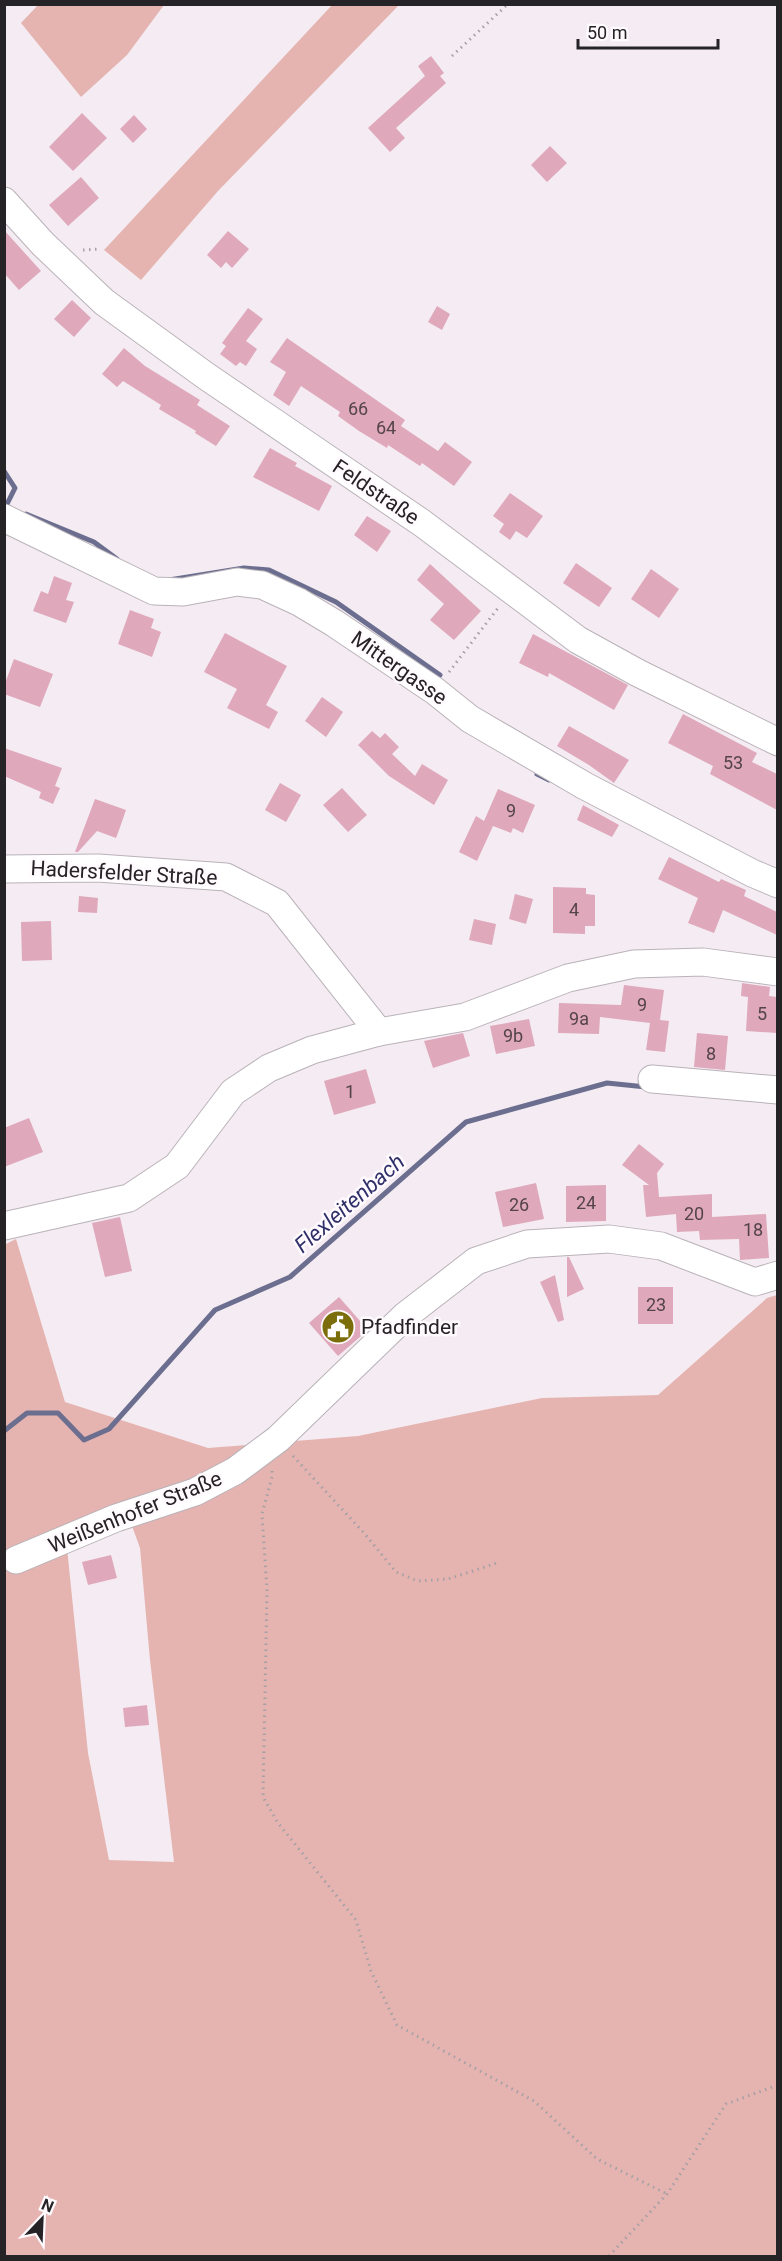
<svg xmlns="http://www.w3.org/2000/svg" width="782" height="2261" viewBox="0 0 782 2261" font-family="Roboto,sans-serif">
  <rect width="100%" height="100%" fill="#f4ecf2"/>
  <g fill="#e5b4b1" fill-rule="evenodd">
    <path d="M333 4 399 5 218 191 141 280 104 250Z"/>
    <path d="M38 5V4L164 5 127 55 81 97 21 23Z"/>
    <path d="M16 1239 65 1402 208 1448 358 1436 542 1398 658 1395 767 1298 777 1295V2256H5L4 1245ZM132 1526 140 1548 150 1660 174 1862 109 1860 88 1753 67 1548Z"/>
  </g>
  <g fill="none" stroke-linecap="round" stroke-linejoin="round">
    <g stroke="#6c6e8f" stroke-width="5">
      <path d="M4 471 15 488 6 506 9 507"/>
      <path d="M26 514 94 542 117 559"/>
      <path d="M169 580 244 568 269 570 336 602 440 675"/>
      <path d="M537 774 549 780"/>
      <path d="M4 1431 27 1413H58L84 1440 109 1429 215 1310 290 1277 466 1122 607 1083 646 1087"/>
    </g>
  </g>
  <g fill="#dfa8bb">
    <path d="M431 56 444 73 440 76 446 83 396 128 405 138 390 152 368 128 425 76 418 66Z"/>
    <path d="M82 113 107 138 73 171 49 147Z"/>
    <path d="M134 115 147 129 133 143 120 129Z"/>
    <path d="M550 146 567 163 547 182 531 165Z"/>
    <path d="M81 177 99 198 68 226 49 205Z"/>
    <path d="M4 230 41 271 19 290 4 273Z"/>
    <path d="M228 231 249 249 232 268 226 262 221 268 207 255Z"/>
    <path d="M72 300 91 318 74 337 54 319Z"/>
    <path d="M437 306 450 314 442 330 428 322Z"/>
    <path d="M248 308 263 319 246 341 257 349 246 366 240 362 236 366 220 354 226 346 222 343Z"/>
    <path d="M287 338 405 420 401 426 438 451 445 442 472 462 454 486 422 463 420 466 388 445 387 448 359 431 338 416 340 412 301 386 289 406 273 395 286 372 270 362Z"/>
    <path d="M124 348 145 366 200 400 197 405 230 426 216 446 195 433 196 431 159 409 161 405 123 381 117 387 102 374Z"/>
    <path d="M270 448 297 463 295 466 332 486 319 511 253 477Z"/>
    <path d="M510 493 543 516 527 538 516 531 510 540 499 532 504 524 493 516Z"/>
    <path d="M367 516 391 531 377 552 354 535Z"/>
    <path d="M576 563 612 588 599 607 563 583Z"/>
    <path d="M430 564 481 611 454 640 430 620 444 604 417 580Z"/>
    <path d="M651 569 679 589 659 618 631 599Z"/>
    <path d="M54 576 72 583 66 600 74 602 66 623 33 611 41 591 48 594Z"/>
    <path d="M130 610 154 619 151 628 161 632 152 657 118 644Z"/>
    <path d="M225 633 287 666 266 705 278 712 269 729 227 708 237 689 204 672Z"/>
    <path d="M533 634 628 685 614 710 549 673 548 677 519 663Z"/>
    <path d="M14 659 53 674 40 707 4 694V686Z"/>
    <path d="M322 697 343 712 326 737 305 721Z"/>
    <path d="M683 714 757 753 752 762 777 774V810L710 774 713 766 668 743Z"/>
    <path d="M569 726 629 760 614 783 589 765 557 746Z"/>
    <path d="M372 731 380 738 385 733 399 747 392 754 415 776 422 764 448 780 434 805 389 776 358 745Z"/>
    <path d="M4 748 62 768 55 786 60 788 53 804 39 798 41 792 4 776Z"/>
    <path d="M280 783 301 795 286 822 265 810Z"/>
    <path d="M342 788 367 815 348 832 323 805Z"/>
    <path d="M498 789 535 805 523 833 513 828 511 833 493 826 477 861 459 852 476 816 484 821Z"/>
    <path d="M95 799 126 810 119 830 116 838 97 831 78 852H75Z"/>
    <path d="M583 805 619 825 612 837 577 820Z"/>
    <path d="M669 857 719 882 721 879 746 890 744 896 777 912V935L723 910 714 933 688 923 698 898 658 879Z"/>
    <path d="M553 887 586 888V894L595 895V926H585V934L553 933Z"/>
    <path d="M515 894 533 899 526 924 509 919Z"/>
    <path d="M79 896 98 898 97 913 78 912Z"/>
    <path d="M474 919 496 924 492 945 469 940Z"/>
    <path d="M51 921 52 960 22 961 21 922Z"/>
    <path d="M742 983 770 987 769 996 777 997V1033L746 1031 748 997 741 996Z"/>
    <path d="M624 985 664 990 660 1020 669 1021 665 1052 646 1050 650 1023 600 1017 599 1034 558 1033 559 1003 621 1005Z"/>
    <path d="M529 1019 535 1046 496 1054 490 1026Z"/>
    <path d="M463 1033 470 1056 433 1068 424 1041Z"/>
    <path d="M697 1033 728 1036 725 1070 694 1067Z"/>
    <path d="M366 1069 376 1103 334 1115 324 1081Z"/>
    <path d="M29 1118 43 1152 4 1167V1128Z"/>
    <path d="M639 1144 664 1164 657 1173 659 1197 712 1194V1217L766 1214 769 1258 740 1260 739 1239 700 1240 699 1231 677 1232 676 1214 646 1217 643 1185H649L622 1165Z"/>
    <path d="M536 1183 544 1219 503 1227 495 1192Z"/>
    <path d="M606 1185V1221L566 1222V1186Z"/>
    <path d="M120 1217 132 1271 105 1277 92 1223Z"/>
    <path d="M567 1257H569L584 1289 567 1297Z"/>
    <path d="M555 1275 564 1320 558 1322 540 1282Z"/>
    <rect x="638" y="1287" width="35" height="37"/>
    <path d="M339 1297 368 1330 338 1356 309 1323Z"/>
    <path d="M111 1555 117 1578 88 1585 82 1562Z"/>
    <path d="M147 1705 149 1725 125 1727 123 1708Z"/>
  </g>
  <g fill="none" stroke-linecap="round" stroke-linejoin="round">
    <g stroke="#b9b2b8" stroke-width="29">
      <g id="minor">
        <path d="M4 201 43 244 104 302 206 376 422 523 578 640 638 673 778 742"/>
        <path d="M4 518 154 591 183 592 237 582 262 585 299 602 334 623 435 691 470 719 585 786 752 873 778 884"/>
        <path d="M4 869 98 868 226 877 277 903 379 1032 465 1017 568 978 634 964 703 962 778 972"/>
        <path d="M652 1079 778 1090"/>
        <path d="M4 1226 129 1198 177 1166 233 1092 269 1068 312 1050 379 1032"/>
        <path d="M16 1560 116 1518 195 1492 235 1471 278 1439 405 1316 476 1261 527 1244 609 1239 661 1246 755 1282 778 1275"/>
      </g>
    </g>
    <g stroke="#a6a0a4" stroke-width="3" stroke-dasharray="1.5 4.5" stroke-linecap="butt">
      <path d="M452 56 508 4"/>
      <path d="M83 250 100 249"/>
      <path d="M449 672 498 608"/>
      <path d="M293 1456 364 1533 396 1572 418 1581 448 1579 497 1563"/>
      <path d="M272 1471V1477L262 1514 267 1590 263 1797 278 1823 356 1920 371 1971 397 2025 534 2101 597 2159 667 2194"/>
      <path d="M609 2256 667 2194 726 2104 778 2085"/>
    </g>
    <use href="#minor" stroke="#fff" stroke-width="27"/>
  </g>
  <defs>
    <g id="civic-disc" transform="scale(1.725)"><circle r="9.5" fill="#7b6d09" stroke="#fffafe"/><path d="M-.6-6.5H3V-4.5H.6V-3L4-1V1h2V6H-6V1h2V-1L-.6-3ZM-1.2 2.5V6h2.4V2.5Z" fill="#fff"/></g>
  </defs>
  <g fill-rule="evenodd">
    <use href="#civic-disc" x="338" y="1327"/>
  </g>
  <g text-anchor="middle" stroke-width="5" stroke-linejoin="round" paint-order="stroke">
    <g font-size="18" fill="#54444a">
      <text x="358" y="415">66</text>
      <text x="386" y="434">64</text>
      <text x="733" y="769">53</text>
      <text x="511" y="817">9</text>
      <text x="574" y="916">4</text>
      <text x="642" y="1011">9</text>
      <text x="762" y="1020">5</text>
      <text x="579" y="1025">9a</text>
      <text x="513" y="1042">9b</text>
      <text x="711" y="1060">8</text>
      <text x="350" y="1098">1</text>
      <text x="586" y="1209">24</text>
      <text x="519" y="1211">26</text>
      <text x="694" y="1220">20</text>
      <text x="753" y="1236">18</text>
      <text x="656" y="1311">23</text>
    </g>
    <g font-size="21" fill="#252325" stroke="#fffafe">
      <text transform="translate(376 492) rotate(34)" y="7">Feldstraße</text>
      <text transform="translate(399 668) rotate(35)" y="7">Mittergasse</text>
      <text transform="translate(124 873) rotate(3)" y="7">Hadersfelder Straße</text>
      <text transform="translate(135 1512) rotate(-22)" y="7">Weißenhofer Straße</text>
    </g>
    <g font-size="21" fill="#252325" stroke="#fffafe" text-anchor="start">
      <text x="361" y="1334">Pfadfinder</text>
    </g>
    <g font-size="22" font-style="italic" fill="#2f2f69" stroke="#fffafe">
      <text transform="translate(349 1203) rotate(-41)" y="8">Flexleitenbach</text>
    </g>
  </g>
  <rect width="782" height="2261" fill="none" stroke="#252325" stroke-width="12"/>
  <g transform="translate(42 2219) rotate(23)" stroke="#fffafe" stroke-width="4.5" paint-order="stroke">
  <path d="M0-4.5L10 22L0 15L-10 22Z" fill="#252325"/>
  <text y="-9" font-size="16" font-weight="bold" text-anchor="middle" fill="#252325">N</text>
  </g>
  <path d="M578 39v9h140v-9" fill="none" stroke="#252325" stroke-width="3"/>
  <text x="587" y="39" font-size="18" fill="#252325" stroke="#fffafe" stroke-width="4.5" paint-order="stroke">50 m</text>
</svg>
